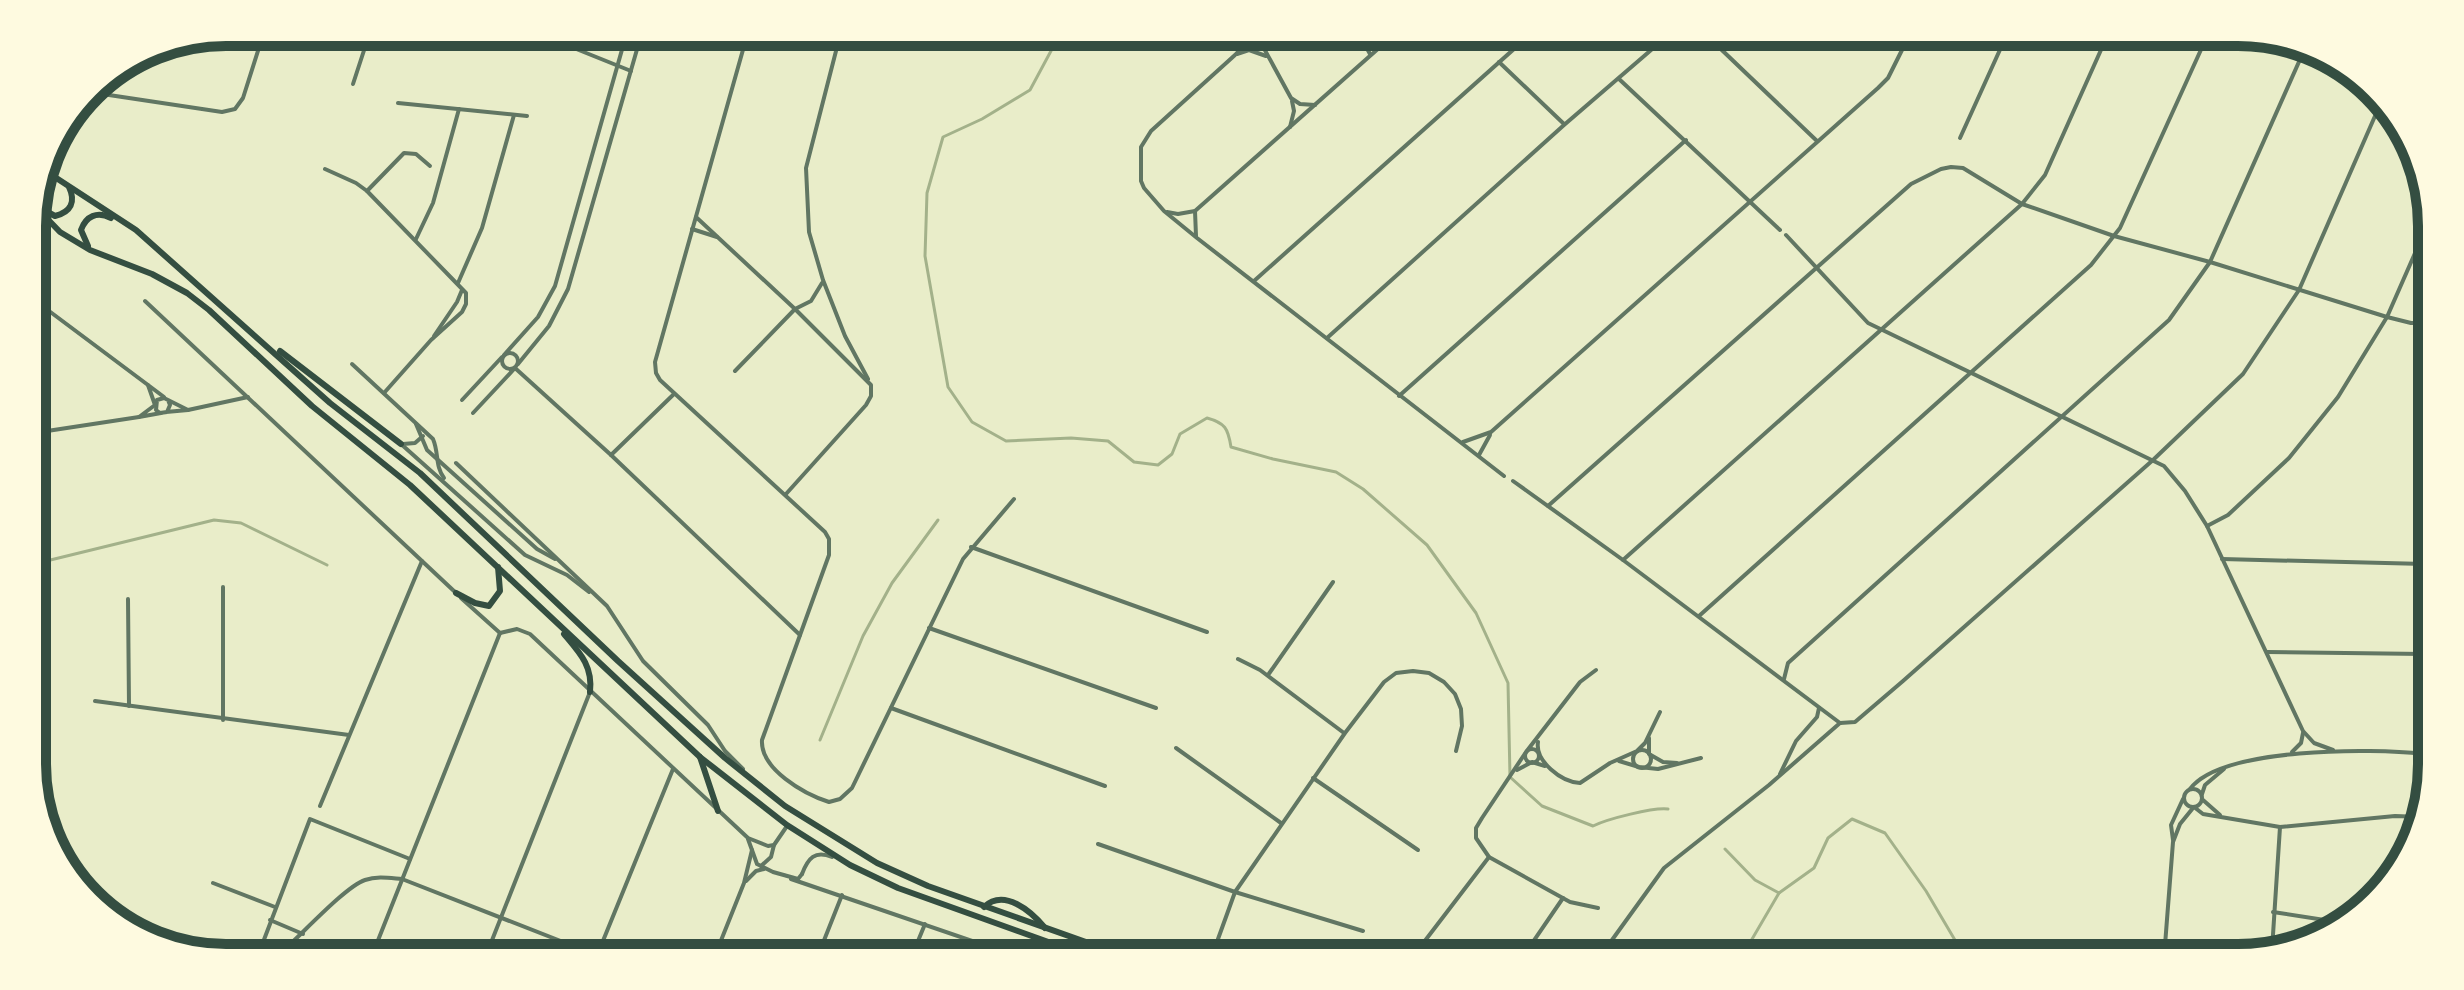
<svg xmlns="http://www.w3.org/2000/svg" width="2464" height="990" viewBox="0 0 2464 990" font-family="Quicksand,sans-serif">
  <rect width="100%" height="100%" fill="#e9edc9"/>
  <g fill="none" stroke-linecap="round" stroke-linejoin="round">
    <g stroke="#a3b18a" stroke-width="3">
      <path d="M1059 32V36L1030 90 982 119 943 137 927 193 925 256 948 387 972 422 1006 441 1071 438 1108 441 1134 462 1158 465 1172 454 1180 434 1207 418C1225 423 1228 428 1231 447L1273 459 1336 472 1363 489 1427 545 1476 613 1508 683 1510 777 1542 806 1593 826C1607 819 1654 807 1668 809"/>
      <path d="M34 564 214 520 241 523 327 565"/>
      <path d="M820 740 863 636 892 583 938 520"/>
      <path d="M1725 849 1755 880 1779 893 1814 868 1828 838 1852 819 1885 833 1926 891 1962 952 1970 958"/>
      <path d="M1741 958 1779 893"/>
    </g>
    <g stroke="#617663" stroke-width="4">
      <path d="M534 32 631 71"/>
      <path d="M748 32 655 362 656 373 660 380 825 532 829 539V555L762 740C760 769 804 794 829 802L840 799 852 788 963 559 1014 499"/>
      <path d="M824 32 833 40 836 51 806 168 809 232 823 280 845 336 868 379"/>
      <path d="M1250 32 1248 41 1235 55 1151 131 1141 147V181L1144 188 1164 211 1197 238 1504 476"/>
      <path d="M1255 32 1291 98 1300 104 1315 105"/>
      <path d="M1358 32 1370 54"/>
      <path d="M1703 32 1817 141"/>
      <path d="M1237 54 1249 50 1266 56"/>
      <path d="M1499 62 1564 124"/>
      <path d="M1619 79 1780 230"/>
      <path d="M353 84 370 32"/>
      <path d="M89 92 222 112 235 109 243 98 264 32"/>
      <path d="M398 103 527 116"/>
      <path d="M1290 127 1294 111 1292 101"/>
      <path d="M1960 138 2008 32"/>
      <path d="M325 169 356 183 367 191 466 293V304L462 312 431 340 384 393"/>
      <path d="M367 191 404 153 416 154 430 166"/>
      <path d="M1195 211 1196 236"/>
      <path d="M1167 212 1178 214 1195 211 1397 32"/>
      <path d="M696 217 795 309 871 385V396L866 405 786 494"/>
      <path d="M692 229 717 237"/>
      <path d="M1786 235 1868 323 2164 466 2185 491 2207 526 2303 731 2314 743 2333 750"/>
      <path d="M416 239 433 203 459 109"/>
      <path d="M1254 281 1533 32"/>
      <path d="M458 283 482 228 514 115"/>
      <path d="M33 299 148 385"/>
      <path d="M145 301 455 592"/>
      <path d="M434 336 457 302 462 290"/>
      <path d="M1327 338 1564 125 1672 32"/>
      <circle cx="510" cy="361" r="8"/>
      <path d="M504 355 538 317 555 286 627 32"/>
      <path d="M352 364 433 439C439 453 435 466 444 478"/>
      <path d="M518 364 549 326 568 289 642 32"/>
      <path d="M735 371 795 309 811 301 822 283"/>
      <path d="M1399 396 1686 140"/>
      <path d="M462 400 502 357"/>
      <path d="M188 410 248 397"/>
      <path d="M166 412 188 410 164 398 157 400 156 410 160 413 167 412 170 405 168 400"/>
      <path d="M161 413 139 417 155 405 148 385 164 397"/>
      <path d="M473 413 515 368 611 455 800 635"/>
      <path d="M416 424 427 450 537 549 555 559"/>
      <path d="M34 433 139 417"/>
      <path d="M1463 442 1491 432 1878 88 1888 78 1911 32"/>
      <path d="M401 444 525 555 567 575 589 592"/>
      <path d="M403 444 415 443 423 436"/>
      <path d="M611 455 674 394"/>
      <path d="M1479 455 1490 435"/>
      <path d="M456 463 607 606 643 661 708 725 725 751 743 769"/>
      <path d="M1513 481 1623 560 1840 723"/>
      <path d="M1548 506 1911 184 1941 169 1951 167 1963 168 2022 204 2114 236 2210 262 2387 317 2411 323H2429"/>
      <path d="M2207 526 2228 515 2289 458 2338 397 2387 317 2430 219"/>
      <path d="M971 547 1207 632"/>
      <path d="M2222 559 2425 564"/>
      <path d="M1623 560 2022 204 2045 175 2109 32"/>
      <path d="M461 598 500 633"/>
      <path d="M128 599 129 706"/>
      <path d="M1699 616 2091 265 2120 228 2209 32"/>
      <path d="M929 628 1156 708"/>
      <path d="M500 633 517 629 530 634 748 838 768 846 774 845 787 826"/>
      <path d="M2267 652 2424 654"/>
      <path d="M1238 659 1260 670 1344 733"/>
      <path d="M1596 670 1580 682 1526 752 1482 818 1476 828V838L1489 857 1570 902 1598 908"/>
      <path d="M1268 675 1333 582"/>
      <path d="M1784 679 1788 663 2169 320 2210 262 2306 46"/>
      <path d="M95 701 349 735"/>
      <path d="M891 708 1105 786"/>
      <path d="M223 720V587"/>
      <path d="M1840 723 1855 722 1903 681 2153 460 2243 374 2299 290 2382 100"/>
      <path d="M1649 738V754L1663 762 1677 763"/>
      <path d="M1538 742C1535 761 1561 782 1580 783L1610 763 1637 751 1645 743 1660 712"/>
      <path d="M1176 748 1281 823"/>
      <circle cx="1532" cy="756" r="7"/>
      <circle cx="1642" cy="759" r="9"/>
      <path d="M2292 752 2301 743 2303 733"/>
      <path d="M1619 761 1639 767 1658 769 1701 758"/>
      <path d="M1517 770 1532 762 1545 766"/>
      <path d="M1780 774 1796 741 1817 717 1819 708"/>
      <path d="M1313 778 1418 850"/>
      <circle cx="2193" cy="798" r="9"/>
      <path d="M2190 789C2221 747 2373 748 2423 754"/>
      <path d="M2202 794 2205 785 2224 769"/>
      <path d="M2203 800 2220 815"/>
      <path d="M320 806 422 561"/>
      <path d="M2194 807 2203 814 2280 827 2395 816 2422 817"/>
      <path d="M748 839 757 864 773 872 798 879 802 874"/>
      <path d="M2173 840 2171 825 2183 799"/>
      <path d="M1098 844 1235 892 1363 931"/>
      <path d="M761 866 771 857 774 845"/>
      <path d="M802 874C808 858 815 850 832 857"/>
      <path d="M791 879 1022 958"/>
      <path d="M746 881 756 871 764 869"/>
      <path d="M213 883 275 907"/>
      <path d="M2273 912 2344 923"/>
      <path d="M270 920 303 934"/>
      <path d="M1218 939 1235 892 1345 733 1384 682 1396 673 1413 671 1429 673 1444 682 1455 694 1461 709 1462 726 1456 751"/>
      <path d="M2272 950 2280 827"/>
      <path d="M257 958 310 819 410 859"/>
      <path d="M275 958C296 941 344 887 365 880 377 876 389 878 402 879L604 958"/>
      <path d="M371 958 500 633"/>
      <path d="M485 958 590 692"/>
      <path d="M596 958 673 769"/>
      <path d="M714 958 744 883 752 850"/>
      <path d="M817 958 842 895"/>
      <path d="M911 958 925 924"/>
      <path d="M1416 958 1424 942 1489 857"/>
      <path d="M1522 958 1563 898"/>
      <path d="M1599 958 1664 868 1769 785 1840 723"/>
      <path d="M2164 958 2173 842 2180 824 2193 808"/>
    </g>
    <g stroke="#344e41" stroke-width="6">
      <path d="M44 170 136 230 330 403 420 473 618 661 725 758 785 806 877 863 928 886 1131 958"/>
      <path d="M34 205 60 232 90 250 152 274 187 293 209 310 312 406 410 485 700 757 787 825 850 865 898 888 1093 958"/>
      <path d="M44 210 55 216C71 212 76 202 69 187"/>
      <path d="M88 246 81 230C86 216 97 211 111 218"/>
      <path d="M280 351 401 444"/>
      <path d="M456 593 475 603 489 606 500 591 498 567"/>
      <path d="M564 634C580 653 593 666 590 692"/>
      <path d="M700 757 718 811"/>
      <path d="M984 907C1004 888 1031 911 1045 928"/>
    </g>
  </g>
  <path d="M0 0H2464V990H0ZM226 46H2238A180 180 0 0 1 2418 226V764A180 180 0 0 1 2238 944H226A180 180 0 0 1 46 764V226A180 180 0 0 1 226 46Z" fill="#fefae0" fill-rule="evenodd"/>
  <path fill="none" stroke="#344e41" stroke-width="10" d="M226 46H2238A180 180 0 0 1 2418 226V764A180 180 0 0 1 2238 944H226A180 180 0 0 1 46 764V226A180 180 0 0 1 226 46Z"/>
</svg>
